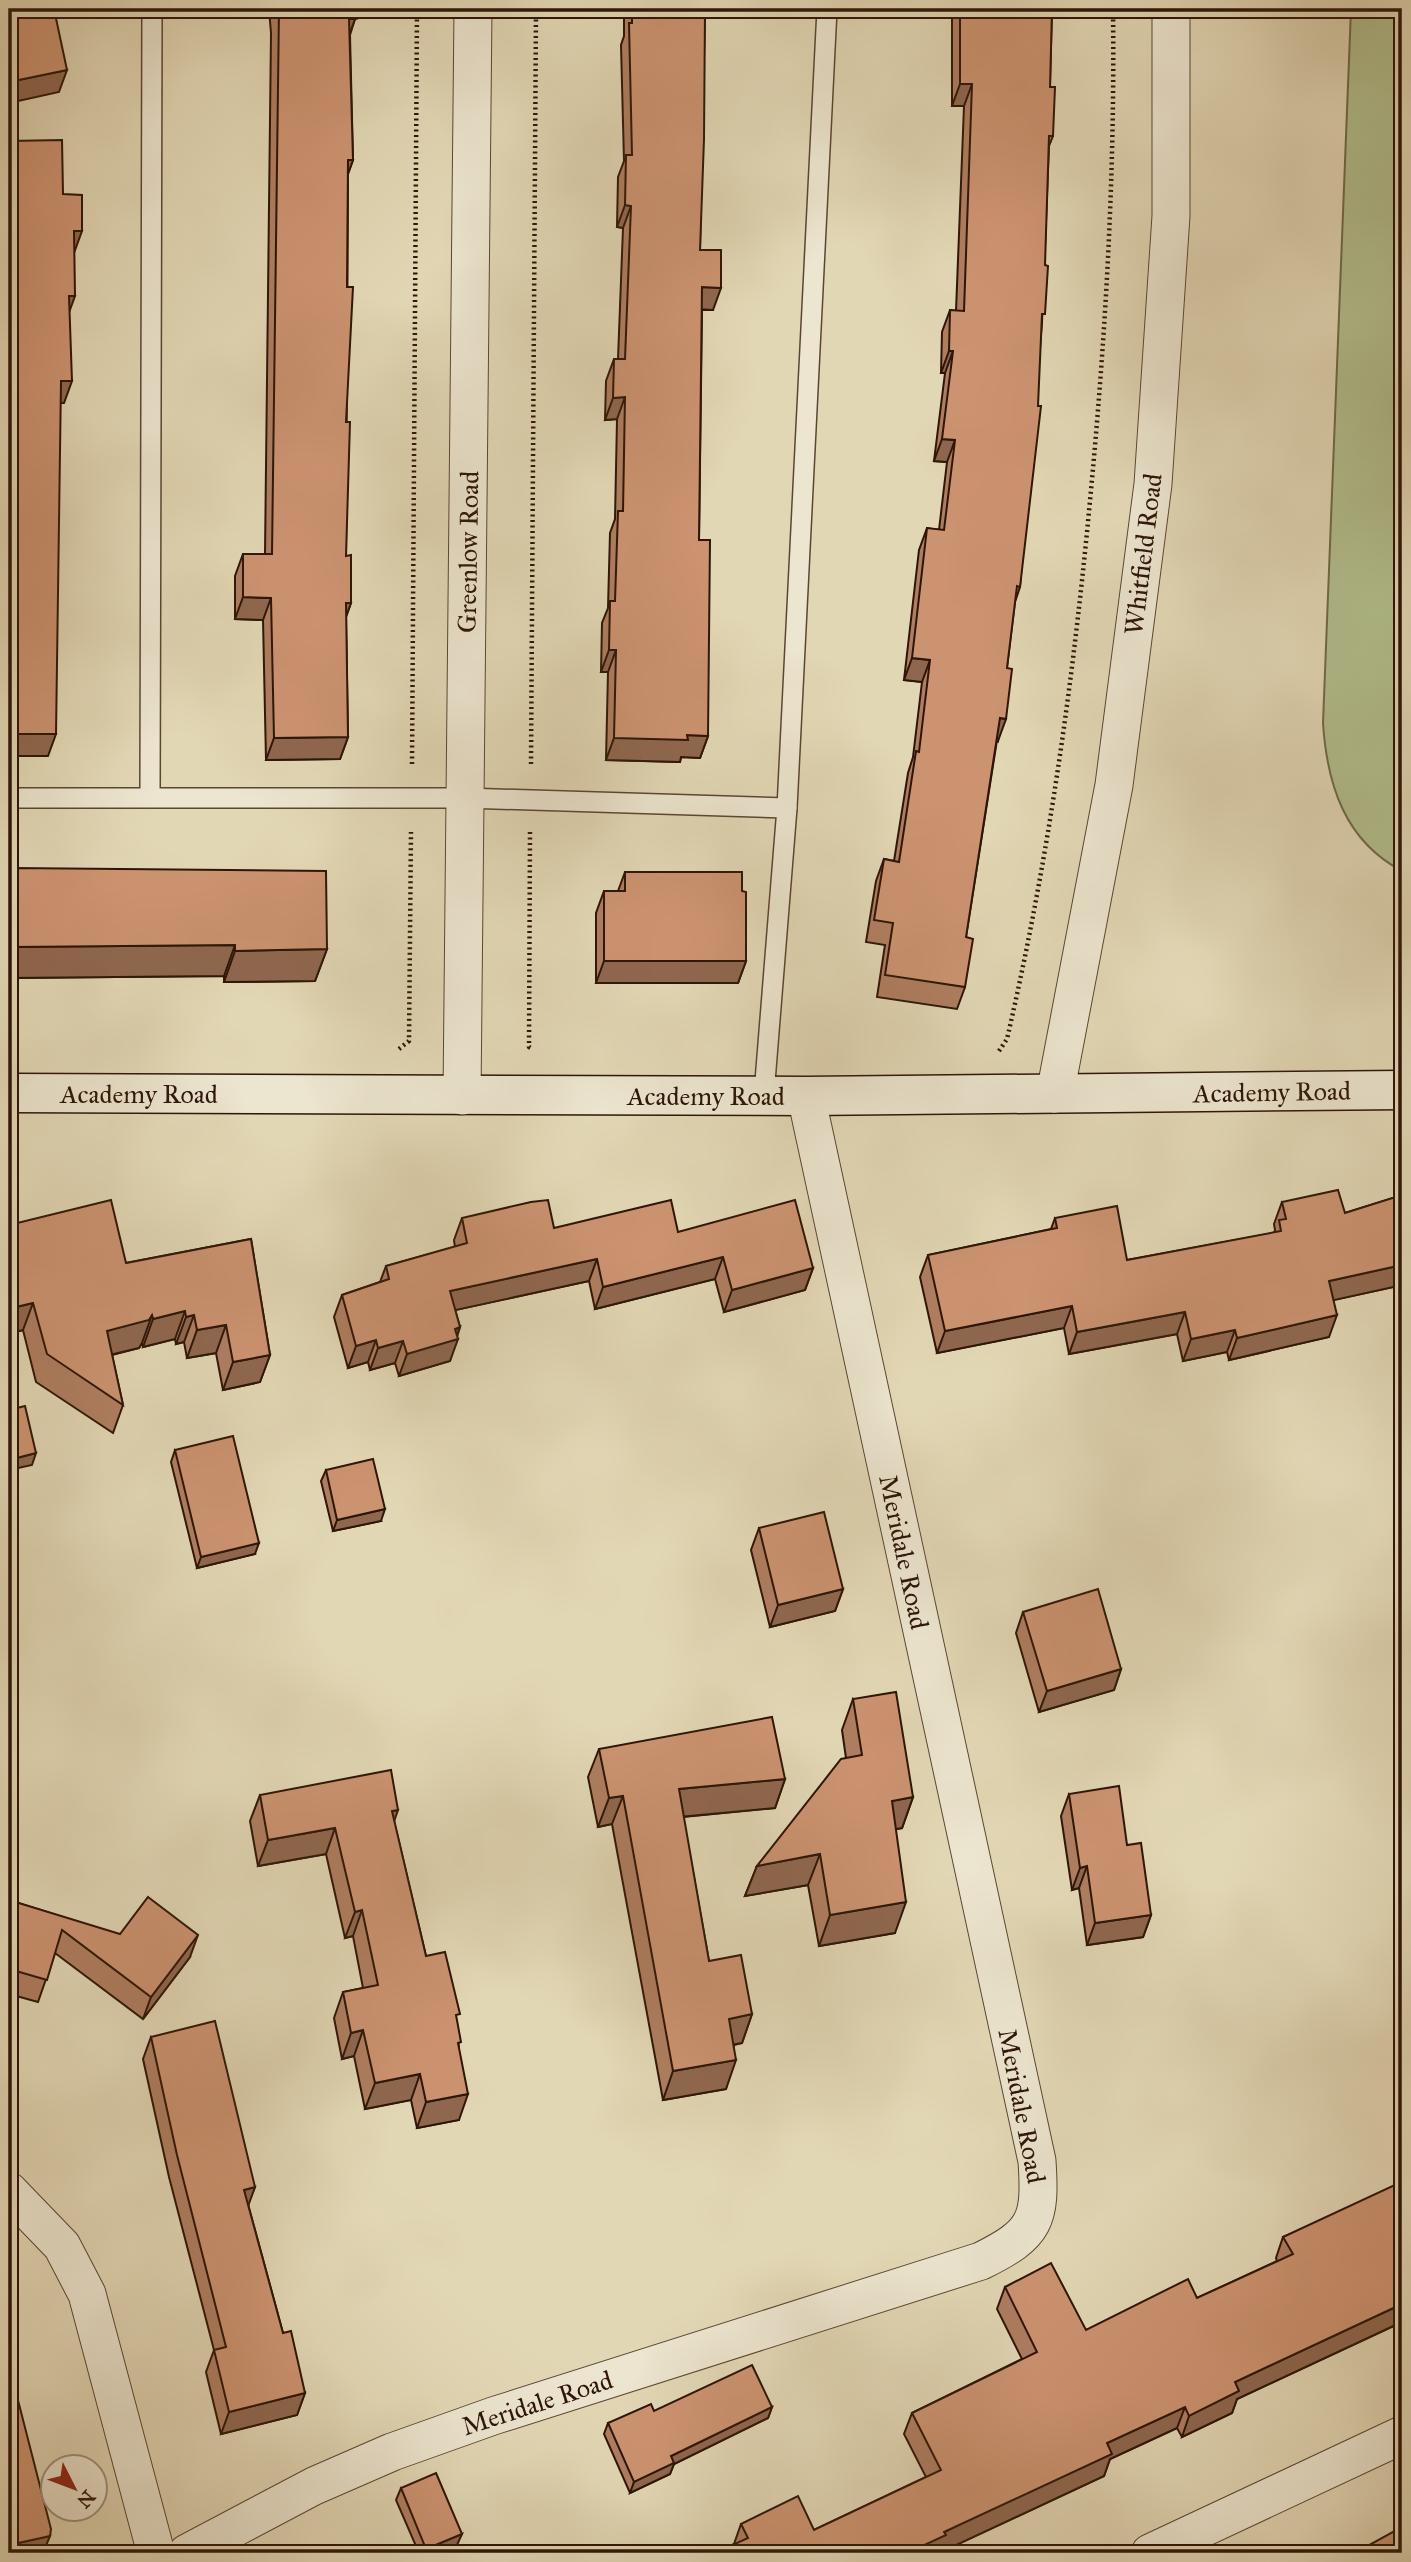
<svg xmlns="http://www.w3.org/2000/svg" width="1411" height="2562" viewBox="0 0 1411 2562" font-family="'IM FELL Great Primer',serif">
  <rect width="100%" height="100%" fill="#e2d7b5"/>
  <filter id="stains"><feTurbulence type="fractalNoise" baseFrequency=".00286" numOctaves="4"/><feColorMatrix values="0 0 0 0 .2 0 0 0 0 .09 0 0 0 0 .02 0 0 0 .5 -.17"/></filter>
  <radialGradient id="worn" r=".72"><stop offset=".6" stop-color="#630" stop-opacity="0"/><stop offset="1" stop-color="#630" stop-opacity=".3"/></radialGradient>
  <path fill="#b2be8e" stroke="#706a4a" stroke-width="2" d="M1351 9H1402V871C1345 841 1327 785 1323 723Z"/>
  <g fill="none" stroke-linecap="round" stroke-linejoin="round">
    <g stroke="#5b4632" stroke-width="22">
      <g id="service">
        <path d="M150 796 152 9"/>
        <path d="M9 798H465L787 808"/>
        <path d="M764 1094 787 808 827 9"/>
      </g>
    </g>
    <g stroke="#5b4632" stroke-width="39">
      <g id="minor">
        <path d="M1055 1094 1114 785 1153 484 1171 216V9"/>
        <path d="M462 1096 473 9"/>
        <path d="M9 2191 62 2246 87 2294 156 2553"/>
        <path d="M187 2553 314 2486 392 2452 493 2416 981 2261C1036 2234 1041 2220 1037 2161L806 1096"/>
        <path d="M1150 2553 1402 2435"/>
      </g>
    </g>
    <g stroke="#2e1507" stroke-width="41">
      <path id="secondary" d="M9 1093 806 1096 1402 1090"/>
    </g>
    <g stroke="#2e1507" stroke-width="4.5" stroke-dasharray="2 3.5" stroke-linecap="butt">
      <path d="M412 764 417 9"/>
      <path d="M531 764 536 9"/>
      <path d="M530 832 529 1047 533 1049"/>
      <path d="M399 1049 409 1041 411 832"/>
      <path d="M999 1051 1007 1039C1049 858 1074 675 1091 490 1106 330 1115 170 1113 9"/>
    </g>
    <use href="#service" stroke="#ece5cf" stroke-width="19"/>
    <use href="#minor" stroke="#ece5cf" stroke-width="37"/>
    <use href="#secondary" stroke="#ece5cf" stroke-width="38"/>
  </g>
  <g fill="#af7e61" stroke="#2e1507" stroke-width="2">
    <path d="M269 9H363L359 18 355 19 350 35 353 160 348 174 346 556 351 603 346 617 348 737 340 759 266 760 263 620 235 619V576L243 554H265L271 33Z"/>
    <path d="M624 9H705L700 250 713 310H702L699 540 708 736 700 758 681 757 680 762 606 760 608 672H601L602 623 608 608 610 533 615 519 617 419 605 420 606 381 614 359H618L623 228 617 227 618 177 624 161 621 45 624 36Z"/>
    <path d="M952 9H1052L1050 87 1053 136 1049 146 1042 323 1020 587 1015 602 998 741 997 740 966 937 965 987 957 1009 877 997 885 945 866 942 876 881 884 859 894 861 908 773 913 757 922 682 904 680 919 550 927 528 939 530 947 462 934 461 945 373H941L942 332 950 310 956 311 964 106H952Z"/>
    <path d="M12 868 327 949 315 981 224 982V976L9 978V876Z"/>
    <path d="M625 872 742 891 746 961 738 983H596V913L604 891H618Z"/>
    <path d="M1402 1195V1303L1398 1286 1333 1300 1329 1337 1229 1360 1227 1352 1183 1361 1177 1334 1069 1354 1064 1328 937 1353 920 1277 928 1255 1051 1229 1055 1218 1127 1260 1274 1233 1275 1230 1274 1224 1282 1202 1345 1213Z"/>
    <path d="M462 1218 554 1228 678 1232 813 1268 805 1290 724 1312 715 1279 595 1309 589 1281 455 1310 460 1327 450 1361 399 1376 395 1363 370 1370 368 1362 348 1368 334 1317 342 1295 380 1282 386 1266 455 1247 454 1240Z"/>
    <path d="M9 1225 126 1263 251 1239 270 1355 260 1382 223 1390 216 1353 187 1358 184 1342 176 1344 175 1339 143 1347 142 1343 139 1348 112 1355 123 1405 113 1433 36 1382 23 1330 9 1334Z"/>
    <path d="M175 1450 255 1554 197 1568 171 1462Z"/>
    <path d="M326 1470 381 1521 333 1531 321 1481Z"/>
    <path d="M759 1528 843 1589 835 1611 770 1627 751 1550Z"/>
    <path d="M1023 1612 1121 1669 1114 1690 1039 1712 1016 1633Z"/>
    <path d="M853 1699 913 1797 902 1828 896 1829 895 1933 819 1946 808 1885 745 1896 757 1866 846 1758 842 1730Z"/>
    <path d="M599 1749 785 1779 775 1808 683 1817 709 1961 752 2014 742 2043 734 2045 726 2089 663 2100 612 1824 598 1827 588 1777Z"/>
    <path d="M1069 1794 1127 1845 1151 1915 1143 1937 1087 1945 1079 1888 1072 1890 1061 1816Z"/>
    <path d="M260 1795 394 1821 426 1956 457 2023 459 2049V2120L417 2128 411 2100 365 2109 354 2056 342 2059 334 2018 343 1992 363 1988 353 1936 345 1938 326 1854 258 1866 250 1821Z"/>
    <path d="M9 1900 190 1957 143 2019 55 1953 38 2002 9 1994Z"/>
    <path d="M151 2037 255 2187 248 2204 283 2333 305 2393 297 2415 221 2434 206 2372 214 2350 169 2177 143 2059Z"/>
    <path d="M1402 2189V2322L1237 2399 1232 2413 1182 2437 1177 2428 1110 2459 1104 2476 939 2553H715L734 2544 741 2524 814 2530 926 2477 904 2434 912 2413 1022 2359 997 2309 1005 2287 1086 2330 1197 2298 1277 2261 1276 2258 1283 2237Z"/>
    <path d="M772 2407 768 2418 674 2464 670 2474 630 2493 604 2434 608 2423 654 2411Z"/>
    <path d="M401 2488 457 2545 439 2553H419L396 2500Z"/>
  </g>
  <g fill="#8f674f" stroke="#2e1507" stroke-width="2">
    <path d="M350 9H363L359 18 350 19H355L347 41Z"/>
    <path d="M67 70 59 92 9 103V82Z"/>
    <path d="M960 84H972L964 106H952Z"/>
    <path d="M348 160H353L345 182Z"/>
    <path d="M625 205 631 206 623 228 617 227Z"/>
    <path d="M74 231H82L74 253Z"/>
    <path d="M702 287 721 288 713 310 694 309Z"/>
    <path d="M69 296H75L67 318Z"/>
    <path d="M949 351H953L945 373H941Z"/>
    <path d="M61 381H72L64 403H53Z"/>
    <path d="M625 397 617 419 605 420 613 398Z"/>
    <path d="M942 439 955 440 947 462 934 461Z"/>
    <path d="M243 597 271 598 263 620 235 619Z"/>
    <path d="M346 603H351L343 625Z"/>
    <path d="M609 650H616L608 672H601Z"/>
    <path d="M912 658 930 660 922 682 904 680Z"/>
    <path d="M1000 718 1006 719 998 741 992 740Z"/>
    <path d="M9 734H56L48 756H9Z"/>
    <path d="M687 735 708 736 700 758 681 757 680 762 606 760 614 738Z"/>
    <path d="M348 737 340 759 266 760 274 738Z"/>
    <path d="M235 945 224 976 9 978V954L11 947Z"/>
    <path d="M327 949 315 981 224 982 235 951Z"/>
    <path d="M604 961H746L738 983H596Z"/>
    <path d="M723 1257 715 1279 595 1309 603 1287Z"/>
    <path d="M597 1259 589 1281 442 1313 450 1291Z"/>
    <path d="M1402 1265V1276L1398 1286 1321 1303 1329 1281Z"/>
    <path d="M813 1268 805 1290 724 1312 732 1290Z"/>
    <path d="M33 1303 23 1330 9 1334V1326L16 1307Z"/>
    <path d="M1072 1306 1064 1328 937 1353 945 1331Z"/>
    <path d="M185 1311 175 1339 143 1347 153 1319Z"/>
    <path d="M1185 1312 1177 1334 1069 1354 1077 1332Z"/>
    <path d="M152 1315 142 1343 139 1348 97 1358 107 1331Z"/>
    <path d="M194 1315 184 1342 176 1344 186 1317Z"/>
    <path d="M1337 1315 1329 1337 1229 1360 1237 1338Z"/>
    <path d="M226 1325 216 1353 187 1358 197 1330Z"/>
    <path d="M460 1327 455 1340 458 1339 450 1361 399 1376 407 1354Z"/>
    <path d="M1235 1330 1227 1352 1183 1361 1191 1339Z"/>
    <path d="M376 1340 368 1362 348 1368 356 1346Z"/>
    <path d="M403 1341 395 1363 370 1370 378 1348Z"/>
    <path d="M270 1355 260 1382 223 1390 233 1362Z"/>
    <path d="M36 1453 32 1465 9 1470V1460Z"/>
    <path d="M385 1509 381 1521 333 1531 337 1520Z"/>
    <path d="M259 1543 255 1554 197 1568 201 1557Z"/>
    <path d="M843 1589 835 1611 770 1627 778 1605Z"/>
    <path d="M1121 1669 1114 1690 1039 1712 1047 1691Z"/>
    <path d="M785 1779 775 1808 668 1818 679 1789Z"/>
    <path d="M623 1796 612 1824 598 1827 609 1798Z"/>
    <path d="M913 1797 902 1828 880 1832 892 1801Z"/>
    <path d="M398 1810 389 1836 392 1811Z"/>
    <path d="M335 1828 326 1854 258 1866 268 1840Z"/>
    <path d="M820 1854 808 1885 745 1896 757 1866Z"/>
    <path d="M1087 1866 1079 1888 1072 1890 1080 1868Z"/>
    <path d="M906 1902 895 1933 819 1946 830 1915Z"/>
    <path d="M362 1910 353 1936 345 1938 355 1912Z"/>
    <path d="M1151 1915 1143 1937 1087 1945 1095 1923Z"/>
    <path d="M198 1935 190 1957 143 2019 151 1997Z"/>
    <path d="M752 2014 742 2043 719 2047 729 2019Z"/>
    <path d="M363 2030 354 2056 342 2059 351 2033Z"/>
    <path d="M736 2060 726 2089 663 2100 673 2071Z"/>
    <path d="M420 2074 411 2100 365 2109 375 2083Z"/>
    <path d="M468 2094 459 2120 417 2128 426 2102Z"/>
    <path d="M255 2187 247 2209 244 2190Z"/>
    <path d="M1402 2304V2322L1237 2399 1232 2413 1182 2437 1189 2416 1235 2382Z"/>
    <path d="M305 2393 297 2415 221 2434 229 2412Z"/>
    <path d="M772 2407 768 2418 674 2464 670 2474 630 2493 634 2482 671 2456Z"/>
    <path d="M1185 2407 1177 2428 1110 2459 1104 2476 939 2553H907L1107 2443Z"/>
    <path d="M462 2534 457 2545 439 2553H425L426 2549Z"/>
    <path d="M50 2536 43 2553H9V2545Z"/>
  </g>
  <g fill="#cc9371" stroke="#2e1507" stroke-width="2">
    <path d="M9 9H54L67 70 9 82Z"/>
    <path d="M279 9H355V19H349L353 160H348L347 287H353L346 422H350L346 556 351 555V603H346L348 737 274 738 271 598 243 597V554H272Z"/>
    <path d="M632 9H705L704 139 700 250H721V288L702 287 699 540H710L708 736 687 735 688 740 614 738 616 650H609L610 601H615L618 511H623L625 397 613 398 614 359H625L631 206 625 205 626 155H632L629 23H632Z"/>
    <path d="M960 9H1052L1050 87H1055L1053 136H1049L1045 265 1048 266 1045 314H1042L1038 406H1041L1020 587 1017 586 1007 668 1012 669 1006 719 1000 718 966 937 973 939 965 987 885 975 893 923 874 920 884 859 899 862 916 751 919 752 930 660 912 658 927 528 944 530 955 440 942 439 953 351H949L950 310 964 311 972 84H960Z"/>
    <path d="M62 140 63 194 82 195V231H74L75 296H69L72 381H61L56 734H9V141Z"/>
    <path d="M12 868 326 871 327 949 235 951V945L11 947Z"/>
    <path d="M625 872H742V891L746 892V961H604V891H625Z"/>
    <path d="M1338 1190 1345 1213 1402 1195V1265L1329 1281 1337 1315 1237 1338 1235 1330 1191 1339 1185 1312 1077 1332 1072 1306 945 1331 928 1255 1057 1228 1055 1218 1117 1206 1127 1260 1281 1231 1279 1220 1286 1219 1282 1202Z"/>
    <path d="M111 1200 126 1263 251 1239 270 1355 233 1362 226 1325 197 1330 194 1315 186 1317 185 1311 153 1319 152 1315 149 1320 107 1331 123 1405 47 1354 33 1303 16 1307 9 1278V1225Z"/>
    <path d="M548 1200 554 1228 671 1200 678 1232 795 1200 813 1268 732 1290 723 1257 603 1287 597 1259 450 1291 460 1327 455 1329 458 1339 407 1354 403 1341 378 1348 376 1340 356 1346 342 1295 389 1279 386 1266 467 1243 462 1218 531 1202Z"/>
    <path d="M25 1406 36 1453 9 1460V1410Z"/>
    <path d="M233 1436 259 1543 201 1557 175 1450Z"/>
    <path d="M373 1459 385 1509 337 1520 326 1470Z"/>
    <path d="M824 1512 843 1589 778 1605 759 1528Z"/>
    <path d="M1098 1589 1121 1669 1047 1691 1023 1612Z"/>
    <path d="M896 1692 913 1797 892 1801 906 1902 830 1915 820 1854 757 1866 841 1759 862 1755 853 1699Z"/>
    <path d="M772 1717 785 1779 679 1789 709 1961 741 1955 752 2014 729 2019 736 2060 673 2071 623 1796 609 1798 599 1749Z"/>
    <path d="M391 1770 398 1810 392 1811 426 1956 445 1952 460 2014 456 2015 461 2042 458 2043 468 2094 426 2102 420 2074 375 2083 363 2030 351 2033 343 1992 378 1985 362 1910 355 1912 335 1828 268 1840 260 1795Z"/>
    <path d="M1119 1786 1127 1845 1141 1843 1151 1915 1095 1923 1087 1866 1080 1868 1069 1794Z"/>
    <path d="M148 1897 198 1935 151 1997 62 1930 47 1980 9 1969V1900L120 1934Z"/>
    <path d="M215 2021 255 2187 244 2190 283 2333 291 2331 305 2393 229 2412 214 2350 226 2347 177 2155 151 2037Z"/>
    <path d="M1399 2183 1402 2189V2304L1235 2382 1239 2391 1189 2416 1185 2407 1107 2443 1112 2454 944 2532 946 2535 907 2553H715L748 2538 741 2524 798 2496 814 2530 941 2470 912 2413 1037 2352 1005 2287 1051 2263 1086 2330 1188 2279 1197 2298 1293 2254 1283 2237Z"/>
    <path d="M752 2365 772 2407 671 2456 674 2463 634 2482 608 2423 651 2404 654 2411Z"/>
    <path d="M9 2369H10L51 2529 50 2536 9 2545Z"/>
    <path d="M436 2473 462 2534 426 2549 401 2488Z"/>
    <path d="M1402 2527V2553H1364L1362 2549Z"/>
  </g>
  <g text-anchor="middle" stroke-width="5" stroke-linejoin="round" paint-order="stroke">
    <g font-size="26" fill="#2e1507" stroke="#ece5cf">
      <text transform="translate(468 552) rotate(-89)" y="9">Greenlow Road</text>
      <text transform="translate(1143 554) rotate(-83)" y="9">Whitfield Road</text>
      <text transform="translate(1272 1092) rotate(-1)" y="9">Academy Road</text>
      <text x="139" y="1103">Academy Road</text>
      <text x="706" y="1105">Academy Road</text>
      <text transform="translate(904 1552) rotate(78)" y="9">Meridale Road</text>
      <text transform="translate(1022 2106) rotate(79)" y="9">Meridale Road</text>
      <text transform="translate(537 2403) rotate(-18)" y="9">Meridale Road</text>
    </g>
  </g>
  <rect width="1411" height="2562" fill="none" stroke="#e2d7b5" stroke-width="35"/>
  <rect x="10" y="10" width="1390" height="2541" fill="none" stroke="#2e1507" stroke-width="3.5"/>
  <rect x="18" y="18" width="1376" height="2527" fill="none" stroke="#2e1507" stroke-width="2"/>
  <g transform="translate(74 2488) rotate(132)"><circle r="33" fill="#ece5cf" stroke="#a0927f" stroke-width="2"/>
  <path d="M0-5L12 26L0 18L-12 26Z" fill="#8f2418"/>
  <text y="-10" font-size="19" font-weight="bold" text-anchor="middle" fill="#2e1507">N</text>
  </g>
  <rect width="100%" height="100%" filter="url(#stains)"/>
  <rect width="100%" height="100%" fill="url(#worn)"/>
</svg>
